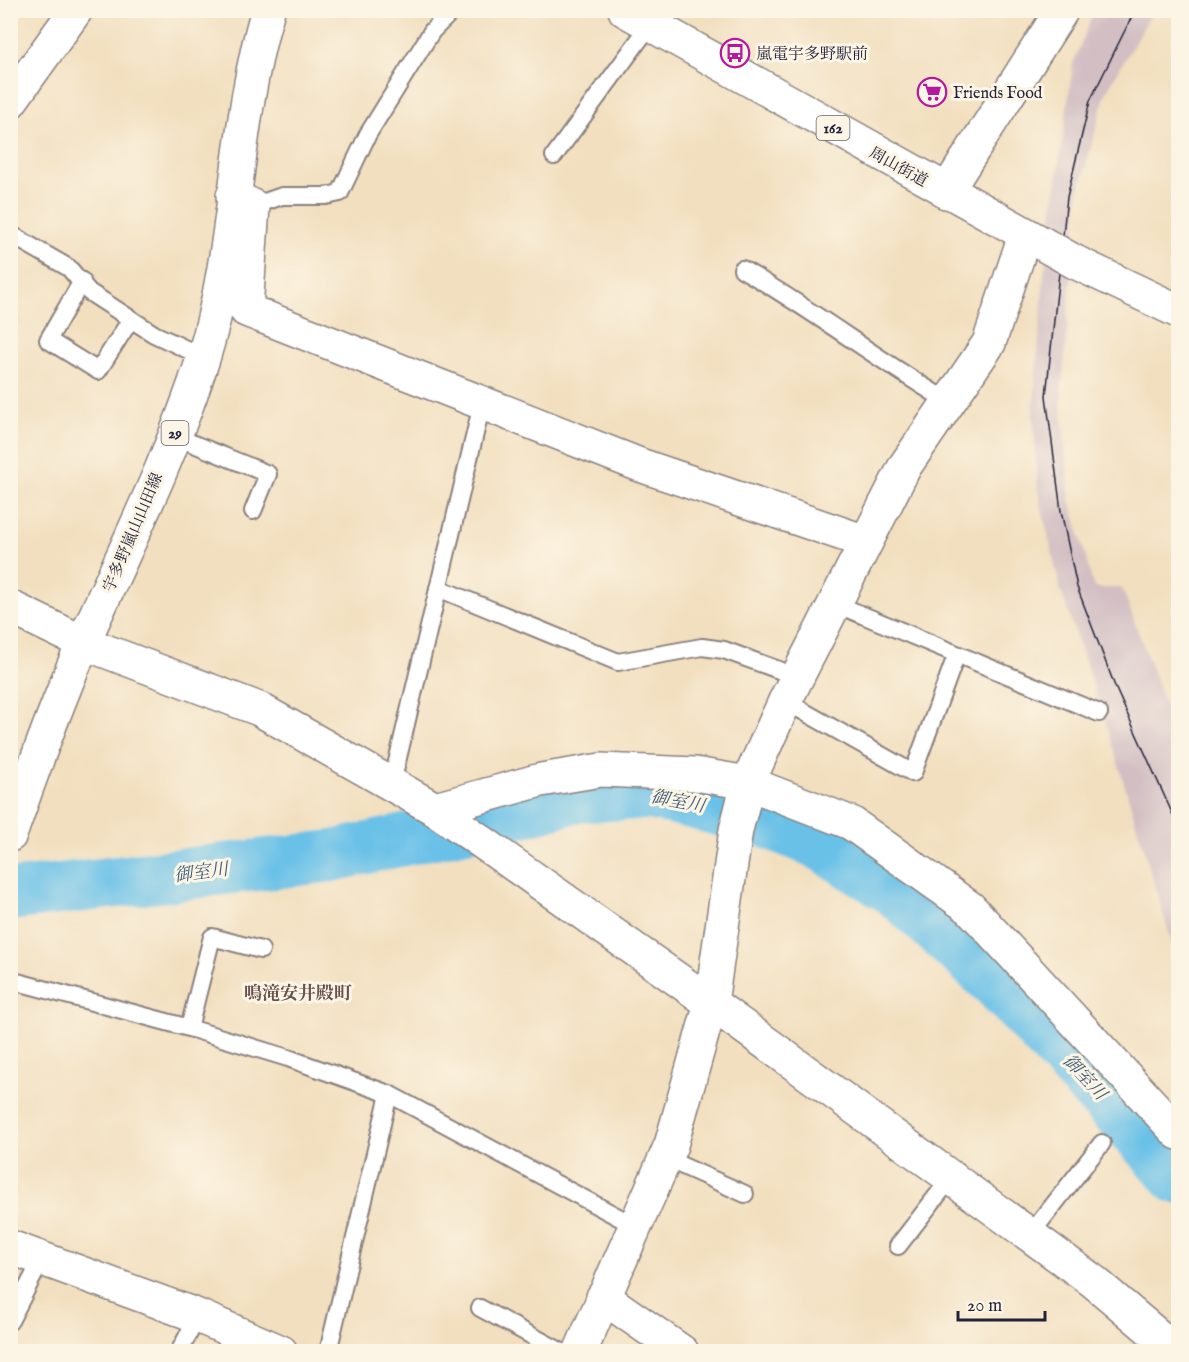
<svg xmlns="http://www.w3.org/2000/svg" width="1189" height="1362" viewBox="0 0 1189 1362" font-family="'IM FELL English','Noto Serif JP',serif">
  <rect width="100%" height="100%" fill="#fcf5e5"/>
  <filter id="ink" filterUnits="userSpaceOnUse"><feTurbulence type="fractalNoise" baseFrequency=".0167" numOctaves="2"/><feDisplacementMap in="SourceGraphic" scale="12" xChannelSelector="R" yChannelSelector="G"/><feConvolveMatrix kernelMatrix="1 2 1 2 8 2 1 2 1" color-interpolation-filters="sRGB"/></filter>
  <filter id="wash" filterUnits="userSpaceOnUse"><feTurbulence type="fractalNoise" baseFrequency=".008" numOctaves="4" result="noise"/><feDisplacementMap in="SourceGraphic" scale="24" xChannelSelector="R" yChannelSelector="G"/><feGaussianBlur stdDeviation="1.35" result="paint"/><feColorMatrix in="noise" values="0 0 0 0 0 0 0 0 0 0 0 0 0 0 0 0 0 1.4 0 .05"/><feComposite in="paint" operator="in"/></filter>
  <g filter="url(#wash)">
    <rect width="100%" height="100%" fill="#f2dfbf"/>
    <path fill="#d2bec3" d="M1094 11H1153L1106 92 1079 190 1061 398 1070 499 1094 588H1122L1178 739V963L1109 733 1060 588 1038 491 1033 414 1044 274 1073 64Z"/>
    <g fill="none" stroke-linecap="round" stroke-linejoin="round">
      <path stroke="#6bc1e8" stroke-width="52" d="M10 895 332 856 466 826 579 796 649 794 675 799 766 822 816 842 895 891 996 983 1178 1178"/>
    </g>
  </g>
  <g filter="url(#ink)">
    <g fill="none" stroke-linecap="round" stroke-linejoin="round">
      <g stroke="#8a807d" stroke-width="20">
        <g id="service">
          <path d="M554 156 650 25"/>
          <path d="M253 206 282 196H326L340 193 368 134 432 31 453 10"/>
          <path d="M10 234 69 268 89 292 154 334 203 357"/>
          <path d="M742 269C813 310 878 360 949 402"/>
          <path d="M82 281 48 340 98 371 131 319"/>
          <path d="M174 436 268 474 253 511"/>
          <path d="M438 588 618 662 702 647 724 650 798 677"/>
          <path d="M836 604 1099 713"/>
          <path d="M785 701 913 773 956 656"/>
          <path d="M392 783 482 404"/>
          <path d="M10 980 189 1028 288 1058 389 1094 635 1226"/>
          <path d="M189 1028 212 937 261 950"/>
          <path d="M665 1158 745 1194"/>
          <path d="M1029 1236 1102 1143"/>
          <path d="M898 1246 950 1179"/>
          <path d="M480 1308 562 1352"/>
          <path d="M10 1321 42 1259"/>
          <path d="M179 1352 198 1316"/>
          <path d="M328 1352 389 1094"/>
        </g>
      </g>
      <g stroke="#8a807d" stroke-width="36">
        <g id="minor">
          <path d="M10 102 76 10"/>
          <path d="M946 192 1062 10"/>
          <path d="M233 196 253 206 246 310 640 465 866 542"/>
          <path d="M10 607 84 643 259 709 435 809 711 1003 1093 1281 1177 1352"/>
          <path d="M435 809 541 780 601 770 695 774 748 783 851 823 970 908 1178 1133"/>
          <path d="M10 1247 198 1316 281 1352"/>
          <path d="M603 1297 682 1352"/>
          <path d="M580 1352 671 1145 711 1003 736 830 748 783 785 701 905 466 989 343 1025 235"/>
        </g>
      </g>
      <g stroke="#8a807d" stroke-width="36">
        <path id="primary" d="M10 835C33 769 57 703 85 639 126 547 172 455 203 359 238 246 234 124 268 10"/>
      </g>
      <g stroke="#8a807d" stroke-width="36">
        <g id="trunk">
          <path d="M625 10 1043 244"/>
          <path d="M1075 262 1178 311"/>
        </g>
      </g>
      <use href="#service" stroke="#fff" stroke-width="16"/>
      <use href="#minor" stroke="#fff" stroke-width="33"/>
      <use href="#primary" stroke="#fff" stroke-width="33"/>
      <use href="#trunk" stroke="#fff" stroke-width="33"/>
      <path stroke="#22223b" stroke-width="1.5" d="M1135 10 1090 101 1067 197 1046 396 1061 511 1077 587 1116 689 1178 826"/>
      <g stroke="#8a807d" stroke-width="36" stroke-linecap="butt">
        <path id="trunk-bridge" d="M1043 244 1075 262"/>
      </g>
      <use href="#trunk-bridge" stroke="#fff" stroke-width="33"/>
    </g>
  </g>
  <defs>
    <g id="bus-ring" transform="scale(1.5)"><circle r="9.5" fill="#fcf5e5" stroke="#b5179e" stroke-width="1.5"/><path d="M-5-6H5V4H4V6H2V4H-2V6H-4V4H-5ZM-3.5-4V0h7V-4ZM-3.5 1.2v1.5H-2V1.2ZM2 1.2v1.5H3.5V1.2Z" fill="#b5179e"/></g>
    <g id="supermarket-ring" transform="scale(1.5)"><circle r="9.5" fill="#fcf5e5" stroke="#b5179e" stroke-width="1.5"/><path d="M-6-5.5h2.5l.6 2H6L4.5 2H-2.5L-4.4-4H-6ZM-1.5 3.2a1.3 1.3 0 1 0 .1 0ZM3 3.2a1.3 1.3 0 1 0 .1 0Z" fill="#b5179e"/></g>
  </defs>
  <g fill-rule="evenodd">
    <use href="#bus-ring" x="735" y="53"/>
    <use href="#supermarket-ring" x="932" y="92"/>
  </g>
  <g text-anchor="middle" stroke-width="6" stroke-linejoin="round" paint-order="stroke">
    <g fill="#fcf5e5" stroke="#63616e" stroke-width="1.5">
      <rect x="816.5" y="116" width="33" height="24" rx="4.5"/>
      <rect x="161.5" y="421" width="27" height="24" rx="4.5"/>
    </g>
    <g font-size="15" font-weight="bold" fill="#22223b">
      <text x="833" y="133">162</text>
      <text x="175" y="438">29</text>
    </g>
    <g font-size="16" fill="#22223b" stroke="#fcf5e5" text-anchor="start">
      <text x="756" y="59">嵐電宇多野駅前</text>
      <text x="953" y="98">Friends Food</text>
    </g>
    <g font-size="16" fill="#22223b" stroke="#fcf5e5">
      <text transform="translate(899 166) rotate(29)" y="6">周山街道</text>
      <text transform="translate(132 532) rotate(-67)" y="6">宇多野嵐山山田線</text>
    </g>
    <g font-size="18" font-style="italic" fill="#3c5a78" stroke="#fcf5e5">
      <text transform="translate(678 801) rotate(11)" y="6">御室川</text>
      <text transform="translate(201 872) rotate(-7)" y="6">御室川</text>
      <text transform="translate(1085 1077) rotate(47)" y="6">御室川</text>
    </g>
    <g font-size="18" font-weight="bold" fill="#67514f" stroke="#fcf5e5">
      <text x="298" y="999">鳴滝安井殿町</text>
    </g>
  </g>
  <rect width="1189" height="1362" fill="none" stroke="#fcf5e5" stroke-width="36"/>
  <path d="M958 1311v9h87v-9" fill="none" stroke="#22223b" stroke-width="3"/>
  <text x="967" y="1311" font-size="18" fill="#22223b" stroke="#fcf5e5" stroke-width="4.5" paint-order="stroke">20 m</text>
</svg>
